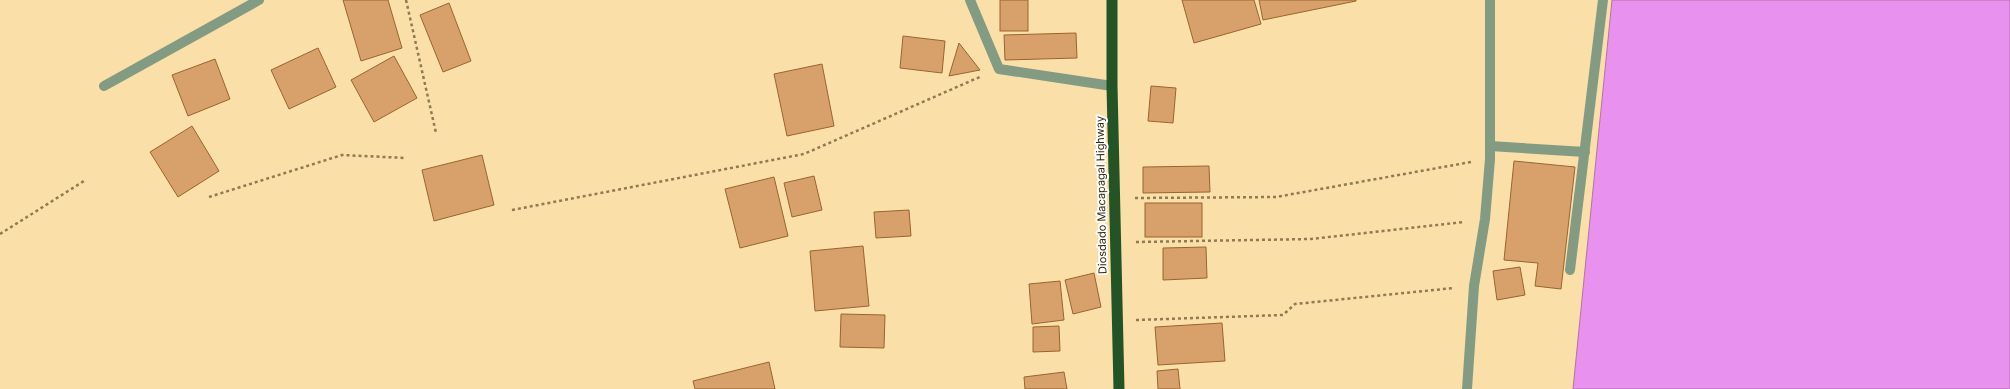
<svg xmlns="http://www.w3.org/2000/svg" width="2010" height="389" viewBox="0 0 2010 389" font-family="Inter,sans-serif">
  <rect width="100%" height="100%" fill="#fbdfa8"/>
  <path fill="#e891ef" stroke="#b272aa" d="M1612 0H2010V389H1573Z"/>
  <g fill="#d8a06a" stroke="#99652f">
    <path d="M343 0H388L402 48 361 61Z"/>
    <rect x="1000" y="0" width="28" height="31"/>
    <path d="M1182 0H1254L1261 24 1194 43Z"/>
    <path d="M1259 0H1356V1L1263 20Z"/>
    <path d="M449 3 471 61 443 72 420 15Z"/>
    <path d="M1076 33 1077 58 1005 60 1004 35Z"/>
    <path d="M903 36 945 41 942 73 900 68Z"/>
    <path d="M959 43 980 70 949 76Z"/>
    <path d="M318 48 336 87 289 109 271 70Z"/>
    <path d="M394 56 417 98 374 122 351 80Z"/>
    <path d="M215 59 230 99 188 116 172 75Z"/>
    <path d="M822 64 834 126 787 136 774 74Z"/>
    <path d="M1151 86 1176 88 1173 123 1148 121Z"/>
    <path d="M192 126 219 171 178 197 150 152Z"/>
    <path d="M482 155 494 205 434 221 422 170Z"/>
    <path d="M1514 161 1575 167 1561 289 1535 286 1538 263 1504 260Z"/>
    <path d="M1209 166 1210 192 1143 193V167Z"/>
    <path d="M814 176 822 210 792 217 784 183Z"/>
    <path d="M774 177 788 236 740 248 725 189Z"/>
    <rect x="1145" y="203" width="57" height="34"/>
    <path d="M909 210 911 236 876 238 874 212Z"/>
    <path d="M863 246 869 306 815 311 810 251Z"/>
    <path d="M1206 247 1207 278 1163 280V248Z"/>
    <path d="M1520 267 1525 295 1497 300 1493 271Z"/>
    <path d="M1094 273 1101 307 1073 314 1065 280Z"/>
    <path d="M1060 281 1064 320 1032 324 1029 284Z"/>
    <path d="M841 314 885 315 884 348 840 347Z"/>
    <path d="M1222 323 1225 361 1158 365 1155 327Z"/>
    <path d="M1059 326 1060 351 1033 352V327Z"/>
    <path d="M769 362 775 389H695L693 381Z"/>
    <path d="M1178 369 1180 389H1158L1157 371Z"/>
    <path d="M1064 372 1067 389H1025L1024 377Z"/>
  </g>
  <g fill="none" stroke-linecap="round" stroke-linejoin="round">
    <g stroke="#8e7b51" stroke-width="2.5" stroke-dasharray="3 3" stroke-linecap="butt">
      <path d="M406 0 436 133"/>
      <path d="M209 197 342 155 406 158"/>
      <path d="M1135 198 1276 197 1471 162"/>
      <path d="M512 210 804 154 982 76"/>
      <path d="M0 234 84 181"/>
      <path d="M1136 242 1311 239 1464 222"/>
      <path d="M1136 320 1283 315 1295 304 1454 288"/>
    </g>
    <g stroke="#839b83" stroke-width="10">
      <path d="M1490 146 1585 152"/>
      <path d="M1570 270 1603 0"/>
      <path d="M1467 389 1474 286 1485 219 1490 159V0"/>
    </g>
    <g stroke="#839b83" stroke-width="10">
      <path d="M970 0 999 69 1112 86"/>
      <path d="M104 86 259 0"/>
    </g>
    <path stroke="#245326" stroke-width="11" d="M1112 0V86L1119 389"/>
  </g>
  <g text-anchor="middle" stroke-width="4" stroke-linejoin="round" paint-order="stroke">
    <g font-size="11" fill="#35280a" stroke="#fff">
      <text transform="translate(1101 195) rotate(-91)" y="4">Diosdado Macapagal Highway</text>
    </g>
  </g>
</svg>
